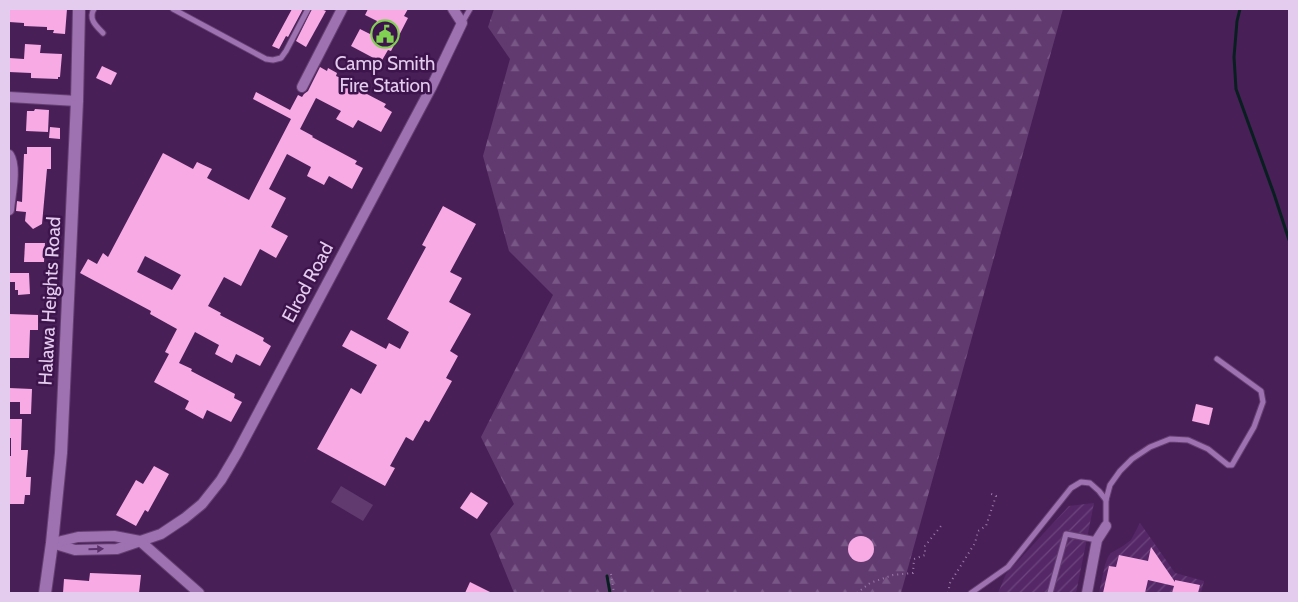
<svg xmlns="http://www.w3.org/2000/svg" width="1298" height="602" viewBox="0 0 1298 602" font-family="Cabin,sans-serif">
  <defs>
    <pattern id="industrial-furrows" width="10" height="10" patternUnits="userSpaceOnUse" patternTransform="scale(1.25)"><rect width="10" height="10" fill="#552767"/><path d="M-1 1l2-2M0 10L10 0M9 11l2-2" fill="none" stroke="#6d457d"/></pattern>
    <pattern id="forest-firs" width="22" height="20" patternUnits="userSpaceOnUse" patternTransform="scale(1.25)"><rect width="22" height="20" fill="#613b70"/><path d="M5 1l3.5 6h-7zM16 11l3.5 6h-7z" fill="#785685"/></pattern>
  </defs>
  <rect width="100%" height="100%" fill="#491f58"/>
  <g fill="url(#industrial-furrows)">
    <path d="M1094 503 1076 593H998L1006 574 1069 506Z"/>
    <path d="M1140 523 1175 573 1204 581 1201 593H1099L1105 565 1108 557 1111 553 1123 546 1131 540Z"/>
  </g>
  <path fill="url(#forest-firs)" d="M494 9H1063L901 593H514L490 534 514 504 481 437 553 295 509 251 483 156 510 59 488 27Z"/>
  <path fill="#613b70" d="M341 486 373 505 363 521 331 502Z"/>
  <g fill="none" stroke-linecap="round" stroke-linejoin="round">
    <g stroke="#081f1f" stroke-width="3">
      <path d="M1240 9 1237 21 1234 57 1236 89 1274 194 1289 240"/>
      <path d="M607 576 610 593"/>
    </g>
  </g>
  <g fill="#f8aae5" fill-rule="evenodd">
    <path d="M9 9H67L65 34 53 33 54 30H47V27L24 26V23L9 22Z"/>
    <path d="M292 9H303L288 37 286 36 279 49 272 46Z"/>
    <path d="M312 9H321L326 11 306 47 296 41Z"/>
    <path d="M368 9H408L404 16 408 18 391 51 388 50 381 62 351 46 360 29 370 34 377 21 365 15Z"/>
    <path d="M25 44 41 45 40 53 62 54 60 77H58V79L31 78V73L9 72V58L24 59Z"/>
    <path d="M102 66 117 73 111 85 96 78Z"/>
    <path d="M320 67 327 71 328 68 337 73 336 76 343 79 342 81 386 104 384 107 392 112 381 132 358 120 353 128 336 119 341 111 316 98 300 129 313 136 312 137 357 161 355 164 363 168 352 189 329 176 324 185 307 176 311 167 287 154 269 189 286 198 271 227 288 236 276 258 260 249 241 286 224 277 208 306 221 313 220 315 264 338 263 341 271 346 260 366 236 354 232 363 215 354 219 345 195 332 179 363 192 369 191 371 235 394 234 398 242 402 231 422 207 410 203 419 185 409 189 401 154 382 169 354 165 352 177 329 150 314 151 311 80 273 88 259 97 264 103 253 108 257 163 153 193 169 197 162 212 169 207 178 249 200 291 119 253 99 256 92 290 110 298 95 302 97 304 94 308 91ZM145 256 181 275 172 290 137 272Z"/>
    <path d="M35 109 49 110 48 132 26 131 27 111H34Z"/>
    <path d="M50 127 60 128V139L49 138Z"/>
    <path d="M27 147H51V169H47L42 224 33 229 25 221 26 212 16 211 17 201 22 202 24 154H27Z"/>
    <path d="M443 206 476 224 450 272 462 278 449 302 471 314 450 351 458 356 446 378 452 381 429 422 425 420 413 441 406 437 390 466 395 468 385 486 317 449 351 388 361 394 377 365 342 346 351 330 386 349 389 343 400 349 409 332 387 319 426 247 422 245Z"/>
    <path d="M25 243H45L44 262H24Z"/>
    <path d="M10 273H29L30 294 18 295V290H15V282H10Z"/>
    <path d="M9 314 38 315V330H30L29 358H9Z"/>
    <path d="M9 388 32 389 31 414H20V402H9Z"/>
    <path d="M1196 404 1213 408 1209 425 1192 421Z"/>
    <path d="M9 419H22L21 450H28L26 477H31L30 495H25L24 504H9V456H11V438H9Z"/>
    <path d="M154 466 169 474 148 512 145 510 136 526 116 515 136 480 143 484Z"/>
    <path d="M471 492 488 503 477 519 460 508Z"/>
    <circle cx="861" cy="549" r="13"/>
    <path d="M1151 547 1175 582V580L1200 585 1198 593H1172L1174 586 1148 580 1145 593H1103L1109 566 1116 567 1119 555 1148 561Z"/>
    <path d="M90 573 141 575 139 593H63L64 579 89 581Z"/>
    <path d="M470 582 492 593H465Z"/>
  </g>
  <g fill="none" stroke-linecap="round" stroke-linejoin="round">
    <g stroke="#653f71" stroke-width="7">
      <g id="lane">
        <path d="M94 9C88 19 96 26 103 33"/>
        <path d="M173 9 266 59 273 60 281 58 286 51 308 9"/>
        <path d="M462 23 470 9"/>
        <path d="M1106 500 1110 485 1120 471 1132 459 1150 447 1170 439 1188 440 1208 449 1228 465H1232L1254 427 1263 402 1261 391 1217 359"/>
        <path d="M971 593 1008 567 1071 488 1081 482 1090 483 1099 491 1106 500V526"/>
        <path d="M1050 593 1066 534 1097 540"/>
      </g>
    </g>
    <g stroke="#653f71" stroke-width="12">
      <g id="street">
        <path d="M302 87 342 9"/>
        <path d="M9 97 77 101"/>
        <path d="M9 155C17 167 10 196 9 210"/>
        <path d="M52 543 75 550 117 549 161 534 185 518 202 504 221 480 237 453 431 88 462 23 453 9"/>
        <path d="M53 543 78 537 114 536 140 541 199 593"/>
        <path d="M1087 593 1097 540 1106 526"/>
      </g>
    </g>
    <g stroke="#653f71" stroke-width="14">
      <path id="secondary" d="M45 593 52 543 61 453 77 101 79 9"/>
    </g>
    <g stroke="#9b7ba8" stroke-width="2" stroke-dasharray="1 4" stroke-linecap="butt">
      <path d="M611 574 614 593"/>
      <path d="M857 593 870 583 893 575 913 573 914 559 925 555V546L941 526"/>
      <path d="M948 593 950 583 975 543 978 531 986 526 996 496 989 493"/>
    </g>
    <use href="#lane" stroke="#9e71b0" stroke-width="5"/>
    <use href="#street" stroke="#9e71b0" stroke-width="10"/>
    <use href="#secondary" stroke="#9e71b0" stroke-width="12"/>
  </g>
  <defs><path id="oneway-solid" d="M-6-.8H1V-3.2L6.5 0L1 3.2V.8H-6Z" transform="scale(1.25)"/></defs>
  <use fill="#5b306b" href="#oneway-solid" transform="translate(96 549) rotate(-1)"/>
  <defs>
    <g id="civic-ring" transform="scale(1.4375)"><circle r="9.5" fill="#3e144d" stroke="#80d051" stroke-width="1.5"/><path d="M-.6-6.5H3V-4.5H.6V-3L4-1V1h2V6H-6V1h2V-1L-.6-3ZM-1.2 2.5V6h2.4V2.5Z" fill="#80d051"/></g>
  </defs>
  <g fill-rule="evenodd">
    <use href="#civic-ring" x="385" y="34"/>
  </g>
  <g text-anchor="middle" stroke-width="5" stroke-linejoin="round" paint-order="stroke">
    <g font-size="19" fill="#e4ccee" stroke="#3e144d">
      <text x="385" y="70">Camp Smith<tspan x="385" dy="22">Fire Station</tspan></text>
    </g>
    <g font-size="19" fill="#e4ccee" stroke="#3e144d">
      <text transform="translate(307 282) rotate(-62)" y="7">Elrod Road</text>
      <text transform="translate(49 301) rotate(-87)" y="7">Halawa Heights Road</text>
    </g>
  </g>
  <rect width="1298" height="602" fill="none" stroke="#e4ccee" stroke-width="20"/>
</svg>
